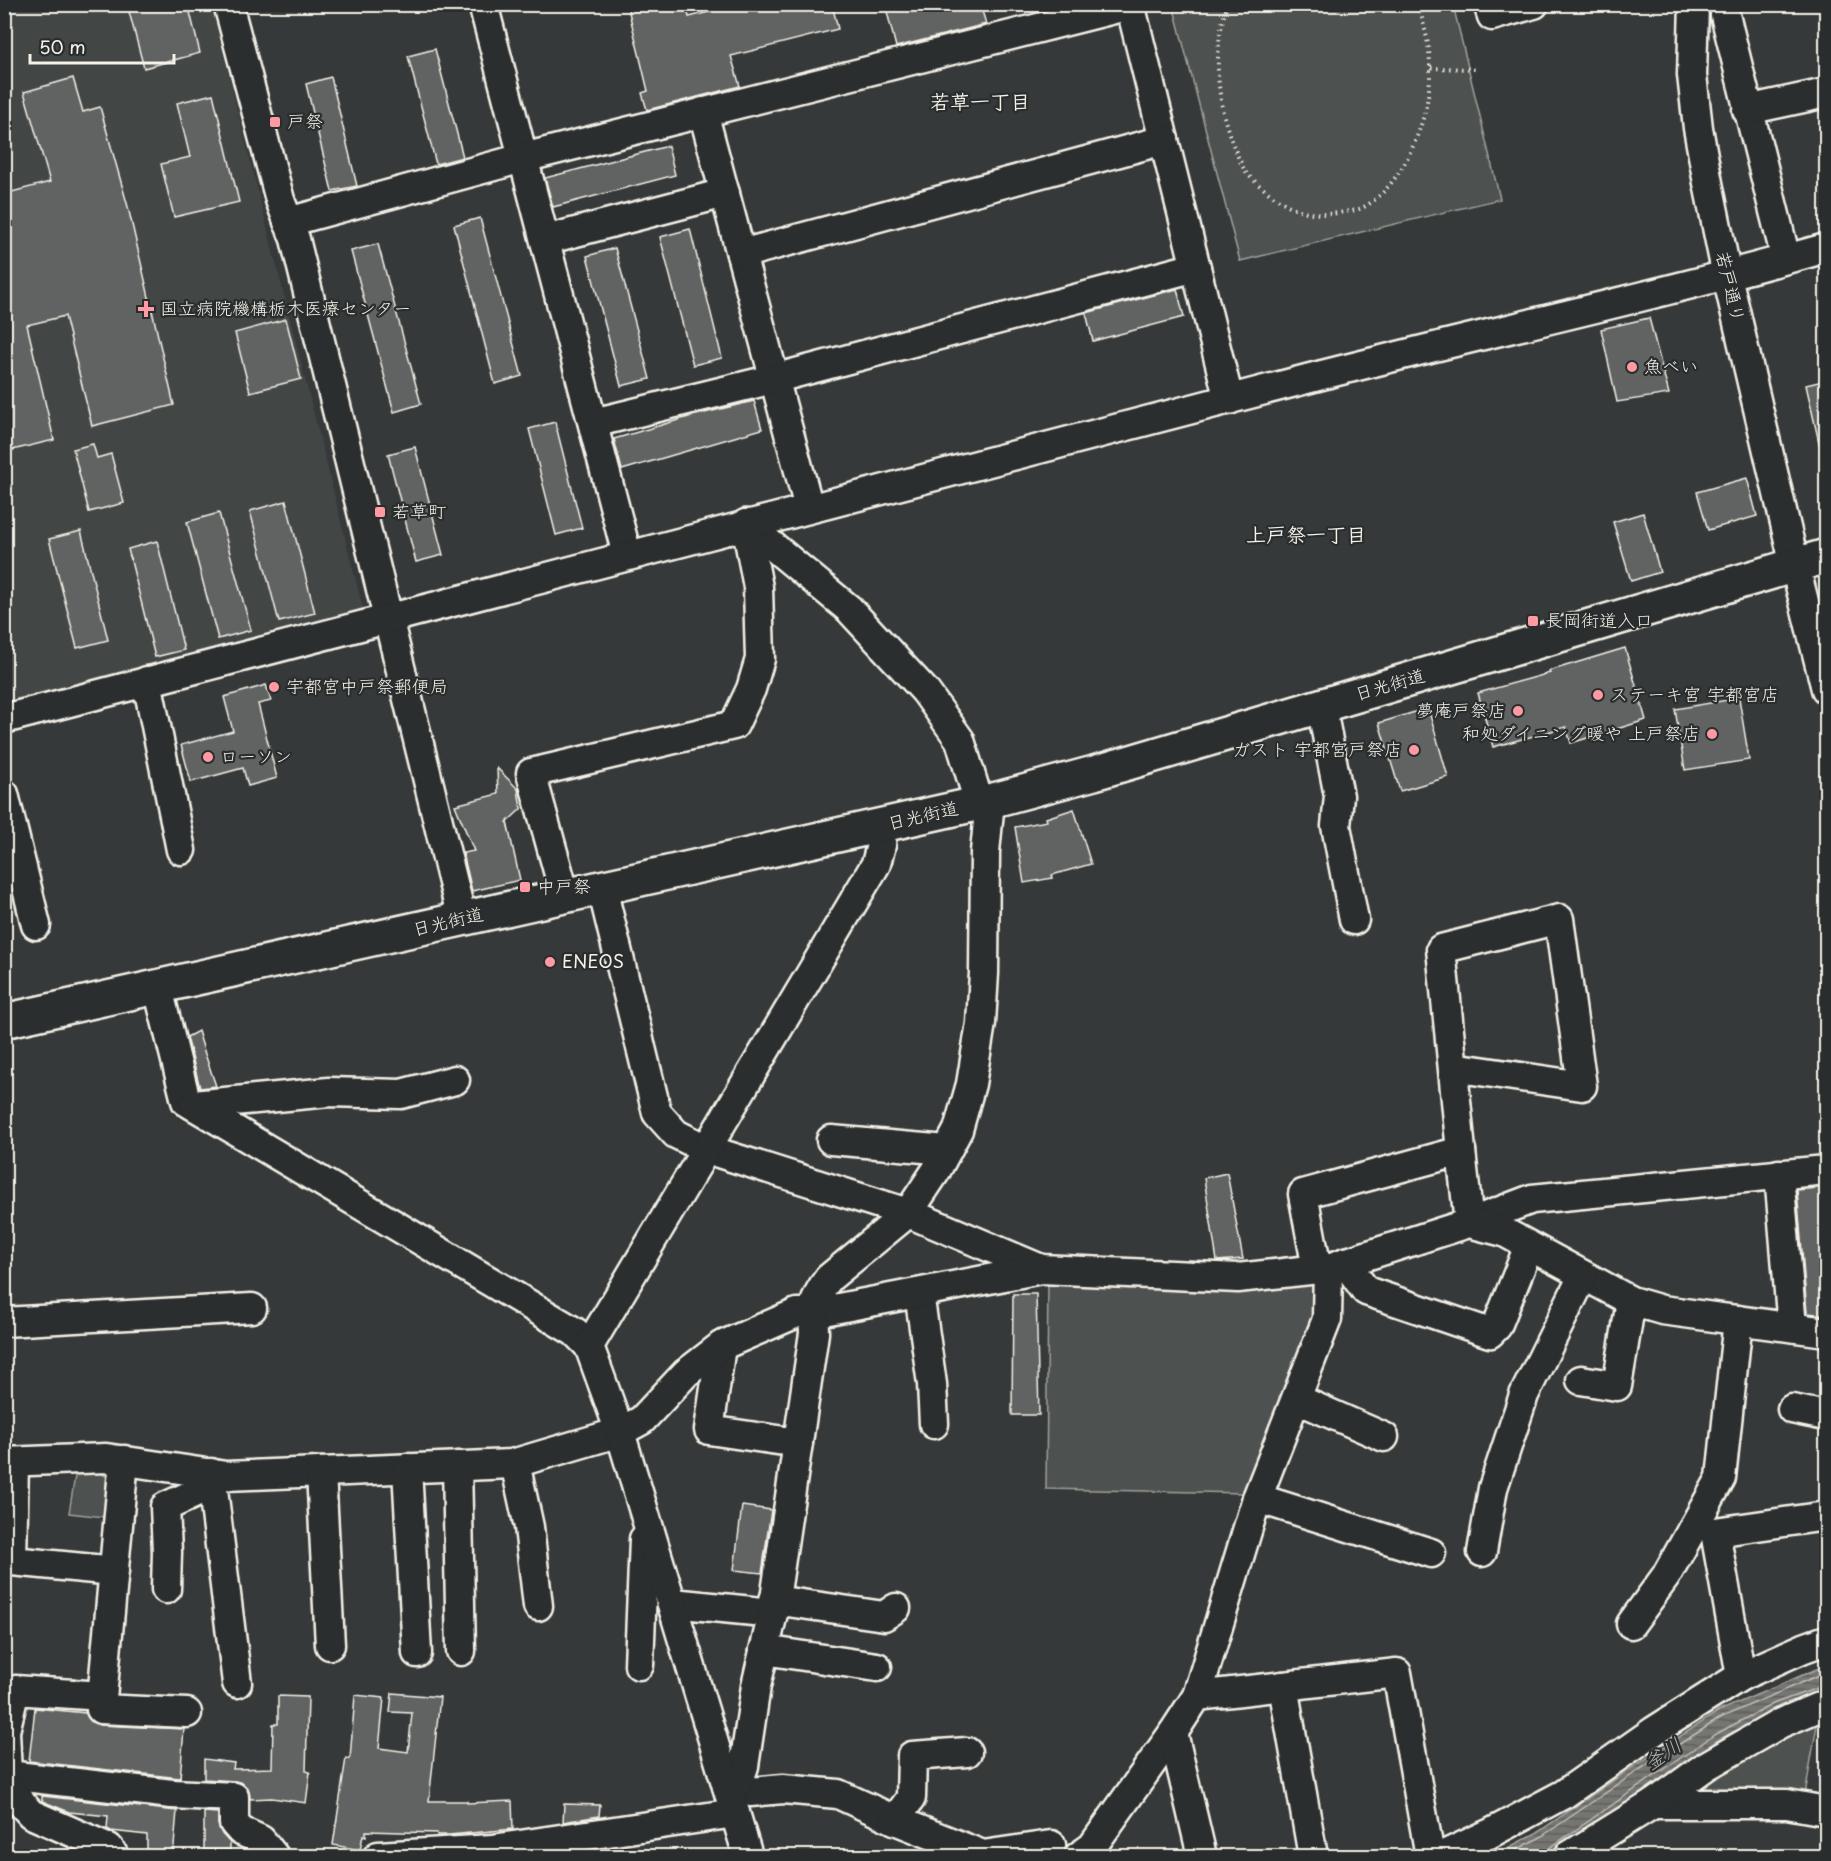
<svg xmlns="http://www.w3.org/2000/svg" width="1831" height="1861" viewBox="0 0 1831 1861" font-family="'Playpen Sans','Klee One',sans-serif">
  <defs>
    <pattern id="water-rules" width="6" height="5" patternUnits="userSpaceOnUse" patternTransform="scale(1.5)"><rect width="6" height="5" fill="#757572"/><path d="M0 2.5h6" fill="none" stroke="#5f5e5c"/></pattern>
  </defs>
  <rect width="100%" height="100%" fill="#363939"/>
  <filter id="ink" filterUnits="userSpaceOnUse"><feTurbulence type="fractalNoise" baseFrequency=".0167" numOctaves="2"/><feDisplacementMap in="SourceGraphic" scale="12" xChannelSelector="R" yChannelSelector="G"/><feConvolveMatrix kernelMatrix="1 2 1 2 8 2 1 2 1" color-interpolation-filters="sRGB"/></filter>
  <g filter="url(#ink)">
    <path fill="#434645" d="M5 5H211L364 613 5 706Z"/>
    <g fill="#4e514f" stroke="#a1a19c" stroke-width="1.5">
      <path d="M1173 5H1453L1500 199 1240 261Z"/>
      <path d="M1318 1279 1312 1328 1246 1493 1046 1489 1048 1282 1197 1291Z"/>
      <path d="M76 1470 97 1471 109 1478 104 1517 69 1513Z"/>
      <path d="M1818 1719 1804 1800H1697L1696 1783Z"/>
    </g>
    <path fill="url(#water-rules)" stroke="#a8a7a1" stroke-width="1.5" d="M1826 1665V1691L1777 1709 1718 1740 1560 1849 1546 1856H1492L1538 1832 1636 1765 1719 1711Z"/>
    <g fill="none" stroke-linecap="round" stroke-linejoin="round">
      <g stroke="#c1bfb9" stroke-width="1.5">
        <path d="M1505 1856 1541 1837 1639 1770 1722 1717 1826 1672"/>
        <path d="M1545 1856 1548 1849 1714 1735 1775 1703 1826 1685"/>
      </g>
    </g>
    <g fill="#616362" stroke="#f4f1e8" stroke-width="1.5">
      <path d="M127 4H188L200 53 144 68Z"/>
      <path d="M627 4H686L689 17 725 8 724 4H832L838 29 731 56 740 86 647 110 642 93 648 91Z"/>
      <path d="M885 4H980L986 24 896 47Z"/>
      <path d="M435 49 463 157 436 164 408 56Z"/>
      <path d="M331 77 357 186 332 191 306 84Z"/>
      <path d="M73 78 83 112 100 107 128 207 174 405 92 426 65 316 27 325 54 440 4 452V194L50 182 24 92Z"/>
      <path d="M213 94 239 202 174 217 161 164 190 157 177 103Z"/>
      <path d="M668 146 675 175 553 207 545 178Z"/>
      <path d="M480 218 522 376 495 384 454 225Z"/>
      <path d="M690 229 722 358 693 365 660 237Z"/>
      <path d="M378 244 421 404 394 412 351 251Z"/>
      <path d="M615 248 650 379 621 386 587 256Z"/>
      <path d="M1177 289 1184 317 1093 341 1086 313Z"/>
      <path d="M1649 318 1669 394 1617 402 1601 329Z"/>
      <path d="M286 319 301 379 250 392 235 333Z"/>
      <path d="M1827 380V446L1820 447 1806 385Z"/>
      <path d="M754 401 762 429 622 470 614 439 692 416Z"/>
      <path d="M555 422 582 528 556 535 529 429Z"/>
      <path d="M93 444 97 458 111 454 124 503 89 512 73 449Z"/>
      <path d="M415 447 443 555 416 562 388 454Z"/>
      <path d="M1747 478 1757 516 1708 530 1697 492Z"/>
      <path d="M286 501 315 613 279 622 250 511Z"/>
      <path d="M219 513 251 630 218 639 187 522Z"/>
      <path d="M1643 513 1660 572 1631 581 1613 522Z"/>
      <path d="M81 531 108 640 77 648 49 539Z"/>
      <path d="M157 541 184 650 155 657 128 549Z"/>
      <path d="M1625 648 1646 720 1571 743 1566 727 1493 747 1478 693 1550 673 1549 671Z"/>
      <path d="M266 685 271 701 258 704 277 778 248 786 243 768 191 782 181 745 233 731 224 697Z"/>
      <path d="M1739 698 1749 760 1685 770 1675 709Z"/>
      <path d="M1428 708 1448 777 1400 791 1379 723Z"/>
      <path d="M497 768 518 789 521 809 507 822 520 880 472 891 463 853 474 851 455 805 498 794Z"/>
      <path d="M1074 809 1091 864 1052 875 1053 878 1024 883 1015 827 1047 821 1046 818Z"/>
      <path d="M198 1031 205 1054 216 1086 200 1088 187 1037Z"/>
      <path d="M1227 1173 1243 1259 1217 1261 1204 1178Z"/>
      <path d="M1827 1187V1315L1807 1313 1797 1190Z"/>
      <path d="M1013 1294H1036L1039 1415H1012Z"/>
      <path d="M742 1506 771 1510 762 1573 734 1570Z"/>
      <path d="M392 1693 440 1697 429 1801H467V1803L512 1801 513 1829 449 1835H437V1833L366 1831V1836L363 1835 360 1850 333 1845 346 1758 350 1759 355 1695 384 1698 379 1748 408 1752 412 1713 390 1712Z"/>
      <path d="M278 1696 308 1697 306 1771 310 1772 306 1803 272 1798 250 1799 249 1790 242 1783 235 1781 204 1779V1759L234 1763 233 1769 272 1768 273 1724H278Z"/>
      <path d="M35 1708 86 1713 91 1722 100 1725 184 1729 180 1778 29 1761Z"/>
      <path d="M42 1796 177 1811 173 1857H147V1835L111 1831 107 1829 108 1816 69 1812 42 1801Z"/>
      <path d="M564 1804 600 1805 599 1816 563 1822Z"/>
      <path d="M204 1812 218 1813V1824L222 1834 230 1843V1850H204Z"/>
    </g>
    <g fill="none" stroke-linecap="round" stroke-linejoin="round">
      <g stroke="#f4f1e8" stroke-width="33">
        <g id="minor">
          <path d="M228 4 280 200 295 239 462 919"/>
          <path d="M483 4 627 555"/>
          <path d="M1130 4 1229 400"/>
          <path d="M1488 4 1492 16 1534 4"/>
          <path d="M1694 4 1692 75 1698 128 1708 183 1727 276 1795 566 1826 689"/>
          <path d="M1725 15 1786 259"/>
          <path d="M1747 110 1826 93"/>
          <path d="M703 112 809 508"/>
          <path d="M288 222 523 158 1130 5"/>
          <path d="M545 240 725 193"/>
          <path d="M741 254 1164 140"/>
          <path d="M593 423 773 379 1196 267"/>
          <path d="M746 524 849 609 925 691 960 740 979 803"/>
          <path d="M147 681 181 850"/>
          <path d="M1321 705 1339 796 1336 826 1354 920"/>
          <path d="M4 719C443 603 882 487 1322 375 1490 332 1660 295 1826 248"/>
          <path d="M4 794 36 925"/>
          <path d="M602 888 657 1113 676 1134 706 1149 911 1214 1041 1269"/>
          <path d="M565 896 531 773 734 725 751 689 760 659 758 587 746 524"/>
          <path d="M158 988 186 1101 575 1332 589 1346"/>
          <path d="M1453 1067 1582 1086 1559 919 1441 949 1461 1151"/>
          <path d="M193 1105 329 1092 401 1094 455 1080"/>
          <path d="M831 1140 947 1150"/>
          <path d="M1779 1174 1792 1327"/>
          <path d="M1345 1262 1366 1291 1490 1333 1497 1326 1529 1246"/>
          <path d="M1317 1269 1303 1194 1461 1151 1469 1223 1532 1199 1826 1170"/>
          <path d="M919 1293 932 1384 934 1424"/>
          <path d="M4 1322 252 1308"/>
          <path d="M721 1346 709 1430 798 1443"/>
          <path d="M1581 1380 1617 1386 1631 1301"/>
          <path d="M1297 1399 1384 1437"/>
          <path d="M1792 1409 1826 1416"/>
          <path d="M124 1460 101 1709 187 1713"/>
          <path d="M4 1462 106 1458 226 1476 512 1464 620 1432 642 1420 686 1373 721 1346 797 1313H813L1041 1269 1238 1278 1328 1268 1469 1223 1504 1232 1631 1301 1662 1310 1826 1332"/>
          <path d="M14 1462 12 1561 114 1571"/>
          <path d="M515 1463 529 1527 538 1606"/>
          <path d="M457 1466 461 1651"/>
          <path d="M407 1468 417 1653"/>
          <path d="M321 1472 330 1645"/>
          <path d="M211 1473 237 1683"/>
          <path d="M1257 1498 1431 1553"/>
          <path d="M1482 1552 1493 1488 1524 1395 1583 1276"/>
          <path d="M166 1589 167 1552 165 1507 213 1485"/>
          <path d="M774 1600 884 1616 896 1608"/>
          <path d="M672 1603 773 1613"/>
          <path d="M1631 1624 1666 1576 1721 1478 1738 1320"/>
          <path d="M764 1650 877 1667"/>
          <path d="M639 1665 644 1539"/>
          <path d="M1741 1676 1715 1532 1826 1516V1518"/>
          <path d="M1283 1686 1313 1856"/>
          <path d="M1197 1696 1257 1498 1327 1319 1328 1268"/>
          <path d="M7 1775 5 1731 15 1690 102 1696"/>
          <path d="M4 1777 7 1775 172 1794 234 1797V1823L241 1831 261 1840 274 1856"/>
          <path d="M738 1783 750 1792 783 1789 838 1794 895 1820 911 1798 912 1756 967 1752"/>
          <path d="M4 1784 31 1814 109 1848 114 1856"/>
          <path d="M727 1786 738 1783 744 1766 756 1686 773 1613 814 1333C813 1308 813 1298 829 1278L908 1213 936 1171 958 1130 971 1084 981 1023 984 973 985 852 990 801"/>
          <path d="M1653 1804H1787L1826 1811"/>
          <path d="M895 1820 983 1855 1051 1845"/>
          <path d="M378 1856 493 1849 735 1813"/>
          <path d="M748 1856 620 1432 589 1346 876 864 881 845 882 825"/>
          <path d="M1079 1856 1092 1847 1173 1733"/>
          <path d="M1202 1856 1173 1733 1197 1696 1397 1673 1430 1856"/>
          <path d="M1442 1856 1489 1834 1564 1794 1654 1731 1741 1676 1804 1648 1826 1640"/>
          <path d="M1569 1856 1653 1804 1706 1766 1781 1723 1826 1704"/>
        </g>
      </g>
      <g stroke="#f4f1e8" stroke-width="38">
        <path id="highway" d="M4 1021 990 801 1094 773 1826 556"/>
      </g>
      <g stroke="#f4f1e8" stroke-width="4" stroke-dasharray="1.5 4.5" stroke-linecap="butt">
        <path d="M1228 4C1215 38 1216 77 1223 112 1228 133 1235 152 1245 171 1248 176 1254 180 1258 184 1284 207 1309 219 1344 212 1350 211 1357 210 1362 208 1405 186 1432 113 1430 67 1430 45 1424 25 1418 4"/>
        <path d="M1431 68 1476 69"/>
      </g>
      <use href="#minor" stroke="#2a2d2e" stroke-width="28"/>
      <use href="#highway" stroke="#2a2d2e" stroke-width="33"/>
    </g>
  </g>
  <g fill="#ff9aa2" stroke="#2a2d2e" stroke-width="2">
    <rect x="269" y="116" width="12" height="12" rx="3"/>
    <path d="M143 300h6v6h6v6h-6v6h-6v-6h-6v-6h6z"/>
    <circle cx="1632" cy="367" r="6"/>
    <rect x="374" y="506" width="12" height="12" rx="3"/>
    <rect x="1527" y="615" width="12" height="12" rx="3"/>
    <circle cx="274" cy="687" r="6"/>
    <circle cx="1598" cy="695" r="6"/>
    <circle cx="1518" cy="711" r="6"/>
    <circle cx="1712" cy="734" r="6"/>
    <circle cx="1414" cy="750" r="6"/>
    <circle cx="208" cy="757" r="6"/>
    <rect x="519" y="881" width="12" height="12" rx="3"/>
    <circle cx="550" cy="962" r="6"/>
  </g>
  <g text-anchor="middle" stroke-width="4.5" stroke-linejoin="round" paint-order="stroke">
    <g font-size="18" fill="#f4f1e8" stroke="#2a2d2e" text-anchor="start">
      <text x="287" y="128">戸祭</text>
      <text x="160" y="315">国立病院機構栃木医療センター</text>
      <text x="1644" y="373">魚べい</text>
      <text x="392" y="518">若草町</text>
      <text x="1545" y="627">長岡街道入口</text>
      <text x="286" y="693">宇都宮中戸祭郵便局</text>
      <text x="1610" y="701">ステーキ宮 宇都宮店</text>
      <text x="1506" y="717" text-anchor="end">夢庵戸祭店</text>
      <text x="1700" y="740" text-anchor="end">和処ダイニング暖や 上戸祭店</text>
      <text x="1402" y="756" text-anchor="end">ガスト 宇都宮戸祭店</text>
      <text x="220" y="763">ローソン</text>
      <text x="537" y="893">中戸祭</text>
      <text x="562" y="968">ENEOS</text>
    </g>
    <g font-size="18" fill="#f4f1e8" stroke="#2a2d2e">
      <text transform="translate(1730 287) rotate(77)" y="6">若戸通り</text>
      <text transform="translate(1390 685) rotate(-16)" y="6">日光街道</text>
      <text transform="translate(923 816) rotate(-13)" y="6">日光街道</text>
      <text transform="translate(448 922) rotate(-13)" y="6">日光街道</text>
    </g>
    <g font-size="20" font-weight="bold" fill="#f4f1e8" stroke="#2a2d2e">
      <text x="980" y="109">若草一丁目</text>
      <text x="1306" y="542">上戸祭一丁目</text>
    </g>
    <g font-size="20" font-style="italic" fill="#b4b3ad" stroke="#2a2d2e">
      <text transform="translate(1663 1754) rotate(-34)" y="7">釜川</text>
    </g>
  </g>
  <rect width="1831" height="1861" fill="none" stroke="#2a2d2e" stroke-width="24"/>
  <rect x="12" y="12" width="1807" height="1837" fill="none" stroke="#f4f1e8" stroke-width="2" filter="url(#ink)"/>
  <path d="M30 54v9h144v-9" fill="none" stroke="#f4f1e8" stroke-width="3"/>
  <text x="39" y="54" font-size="18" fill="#f4f1e8" stroke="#2a2d2e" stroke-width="4.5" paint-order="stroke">50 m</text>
</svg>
